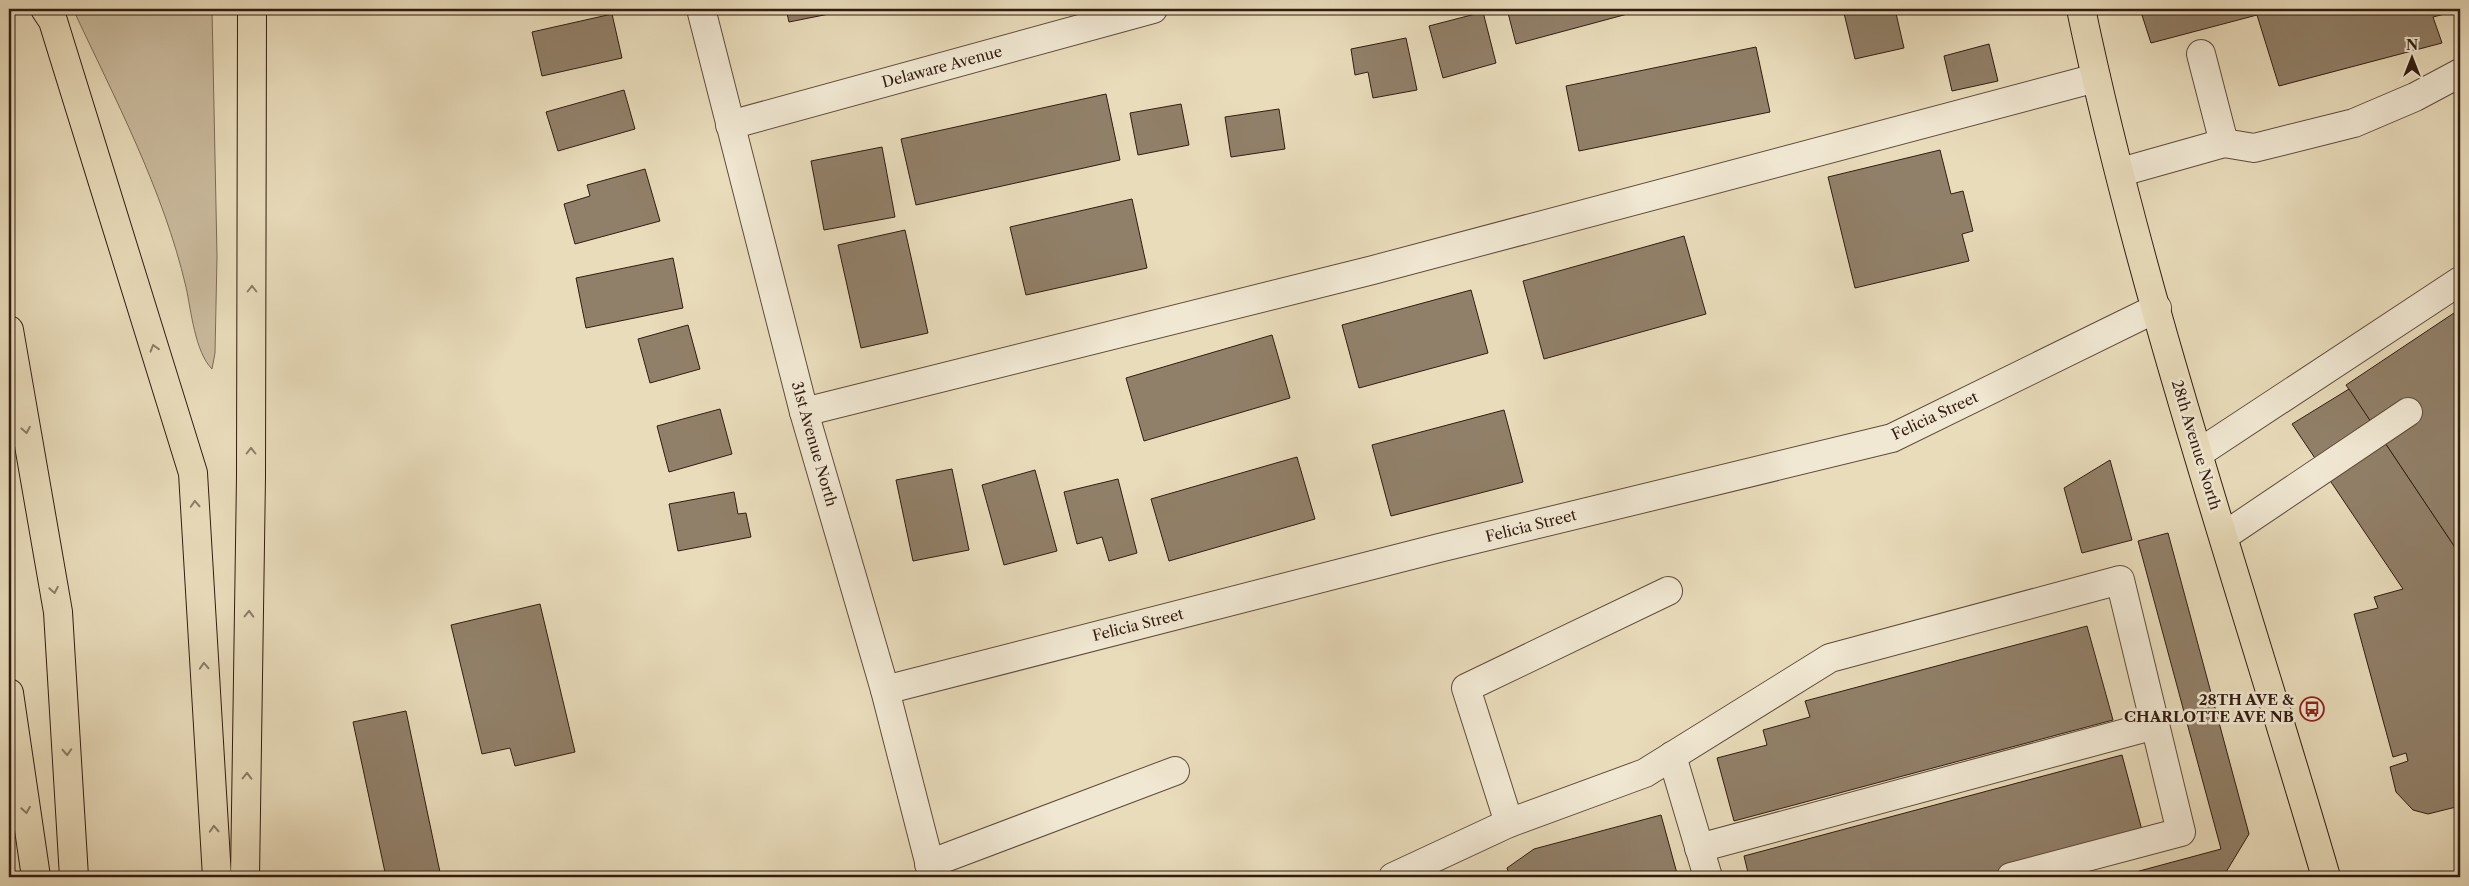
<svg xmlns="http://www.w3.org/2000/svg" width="2469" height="886" viewBox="0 0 2469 886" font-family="'Libre Caslon Text',serif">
  <rect width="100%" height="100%" fill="#e9dcbb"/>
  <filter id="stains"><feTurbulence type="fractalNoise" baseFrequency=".004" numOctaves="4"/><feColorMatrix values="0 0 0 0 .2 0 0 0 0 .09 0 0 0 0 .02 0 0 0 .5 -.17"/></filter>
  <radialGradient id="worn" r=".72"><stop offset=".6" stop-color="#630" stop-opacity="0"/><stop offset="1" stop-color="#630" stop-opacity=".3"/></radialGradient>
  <path fill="#cabb9e" stroke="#7e6c57" d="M73 9H212L217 256 215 353 212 369C195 352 191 310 186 287 163 189 115 99 73 9Z"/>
  <g fill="#918069" stroke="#311c10">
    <path d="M786 9H844V11L789 22Z"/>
    <path d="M1507 9H1646L1516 44Z"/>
    <path d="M1843 9H1895L1904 48 1855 59Z"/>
    <path d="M2140 9H2460V10L2433 17 2442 43 2279 86 2257 15 2151 43Z"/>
    <path d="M1483 12 1496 63 1443 78 1429 26Z"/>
    <path d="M612 14 622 58 542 76 532 32Z"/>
    <path d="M1406 38 1417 90 1373 98 1368 72 1355 75 1351 49Z"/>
    <path d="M1989 44 1998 81 1952 91 1944 56Z"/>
    <path d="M1756 47 1770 112 1579 151 1566 86Z"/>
    <path d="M624 90 635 129 558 151 546 112Z"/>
    <path d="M1106 94 1120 160 916 205 901 139Z"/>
    <path d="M1181 104 1189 145 1138 155 1130 113Z"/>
    <path d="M1279 109 1285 149 1231 157 1225 117Z"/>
    <path d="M882 147 895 217 824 230 811 161Z"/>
    <path d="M1940 150 1951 194 1963 191 1973 231 1962 234 1969 261 1855 288 1828 177Z"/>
    <path d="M645 169 660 221 575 244 564 204 590 196 587 185Z"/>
    <path d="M1132 199 1147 268 1026 295 1010 227Z"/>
    <path d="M905 230 928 333 861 348 838 245Z"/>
    <path d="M1684 236 1706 314 1544 359 1523 281Z"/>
    <path d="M673 258 683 308 586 328 576 278Z"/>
    <path d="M1471 290 1488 353 1359 388 1342 325Z"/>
    <path d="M2460 309V547L2456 549 2346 385Z"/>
    <path d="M688 325 700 369 650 383 638 339Z"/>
    <path d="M1272 335 1290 398 1144 441 1126 378Z"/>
    <path d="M2349 389 2456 549 2460 547V806L2428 814 2413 810 2396 792 2390 767 2408 761 2406 753 2393 757 2354 614 2378 608 2374 597 2403 589 2292 424Z"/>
    <path d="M720 409 732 454 669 472 657 426Z"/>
    <path d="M1504 410 1523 482 1391 516 1372 445Z"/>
    <path d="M1297 457 1315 519 1169 561 1151 499Z"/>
    <path d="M2110 460 2132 540 2082 553 2064 488Z"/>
    <path d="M952 469 969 550 913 561 896 480Z"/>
    <path d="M1035 470 1057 551 1004 565 982 485Z"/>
    <path d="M1118 479 1137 553 1109 561 1102 537 1077 544 1064 492Z"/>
    <path d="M734 492 738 514 746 513 751 537 678 551 669 504Z"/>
    <path d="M2168 533 2249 834 2223 877H2117L2221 849 2138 541Z"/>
    <path d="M540 604 575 752 515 766 510 748 482 754 451 625Z"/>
    <path d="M2087 626 2113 720 1734 821 1717 758 1767 745 1763 730 1810 717 1805 701Z"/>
    <path d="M406 711 441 877H386L353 722Z"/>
    <path d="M2122 755 2143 834 1981 877H1749L1744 856Z"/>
    <path d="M1661 815 1678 877H1510L1507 868 1534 849Z"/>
  </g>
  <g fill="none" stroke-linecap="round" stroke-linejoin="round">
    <g stroke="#5f4c3b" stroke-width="30">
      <g id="minor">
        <path d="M701 9 804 412 885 690 933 877"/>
        <path d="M2201 54 2224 143"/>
        <path d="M730 125 1153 9"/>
        <path d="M2121 172 2224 143 2254 148 2354 123 2415 97 2460 73"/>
        <path d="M804 412 1373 270 2096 78"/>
        <path d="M2199 453 2460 281"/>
        <path d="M2224 536 2408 412"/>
        <path d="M885 690 1439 548 1892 438 2157 308"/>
        <path d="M1672 756 1708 877"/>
        <path d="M1509 823 1466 688 1668 591"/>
        <path d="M1699 848 2155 725"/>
        <path d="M929 864 1175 771"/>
        <path d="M1393 877 1509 823 1645 773 1830 658 2120 580 2181 832 2011 877"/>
      </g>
    </g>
    <g stroke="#311c10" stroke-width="30">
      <path id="major" d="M2081 9C2143 303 2242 589 2326 877"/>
    </g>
    <g stroke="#311c10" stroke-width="30">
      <g id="highway">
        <path d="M45 9 53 21 193 473 217 877"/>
        <path d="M9 330 58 612 74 877"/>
        <path d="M9 693 36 877"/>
        <path d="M245 877 251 477 252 9"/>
      </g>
    </g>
    <use href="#minor" stroke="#f1e8d3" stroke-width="28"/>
    <use href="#major" stroke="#e9dcbb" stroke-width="28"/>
    <use href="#highway" stroke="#e9dcbb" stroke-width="28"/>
  </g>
  <defs><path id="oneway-chevron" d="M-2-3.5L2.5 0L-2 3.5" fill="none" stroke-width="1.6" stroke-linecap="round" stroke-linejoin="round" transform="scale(1.25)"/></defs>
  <g stroke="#8d7c66">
    <use href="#oneway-chevron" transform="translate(252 289) rotate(-90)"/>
    <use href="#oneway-chevron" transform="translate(154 348) rotate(-107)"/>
    <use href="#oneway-chevron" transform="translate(26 430) rotate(80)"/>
    <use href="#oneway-chevron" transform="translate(251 451) rotate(-90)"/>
    <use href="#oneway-chevron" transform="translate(195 504) rotate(-93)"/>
    <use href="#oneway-chevron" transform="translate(54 590) rotate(80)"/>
    <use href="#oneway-chevron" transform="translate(249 614) rotate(-89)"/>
    <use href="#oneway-chevron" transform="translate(204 666) rotate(-93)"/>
    <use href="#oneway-chevron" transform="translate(67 752) rotate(87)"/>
    <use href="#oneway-chevron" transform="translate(247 776) rotate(-89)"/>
    <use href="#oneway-chevron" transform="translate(26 810) rotate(81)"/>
    <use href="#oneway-chevron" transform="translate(214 829) rotate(-93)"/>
  </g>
  <defs>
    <g id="bus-ring" transform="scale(1.25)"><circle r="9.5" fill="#f1e8d3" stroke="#8f2418" stroke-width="1.5"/><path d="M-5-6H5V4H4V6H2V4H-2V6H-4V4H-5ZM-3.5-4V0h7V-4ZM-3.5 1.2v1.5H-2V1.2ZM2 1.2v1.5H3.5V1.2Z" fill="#8f2418"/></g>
  </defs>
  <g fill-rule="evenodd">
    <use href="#bus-ring" x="2312" y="709"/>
  </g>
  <g text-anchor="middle" stroke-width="5" stroke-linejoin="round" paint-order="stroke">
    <g font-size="15" fill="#311c10" stroke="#f1e8d3">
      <text transform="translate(942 67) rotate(-15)" y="5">Delaware Avenue</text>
      <text transform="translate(1935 416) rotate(-25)" y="5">Felicia Street</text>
      <text transform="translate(814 444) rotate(74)" y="5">31st Avenue North</text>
      <text transform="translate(2196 445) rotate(73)" y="5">28th Avenue North</text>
      <text transform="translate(1531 526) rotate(-14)" y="5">Felicia Street</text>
      <text transform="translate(1138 625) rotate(-14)" y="5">Felicia Street</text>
    </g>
    <g font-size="15" font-weight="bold" fill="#311c10" stroke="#f1e8d3" text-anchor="end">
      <text x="2294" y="705">28TH AVE &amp;<tspan x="2294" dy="17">CHARLOTTE AVE NB</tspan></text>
    </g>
  </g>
  <rect width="2469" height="886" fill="none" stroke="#e9dcbb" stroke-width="30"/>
  <rect x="10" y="10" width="2449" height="866" fill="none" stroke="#311c10" stroke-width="2.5"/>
  <rect x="15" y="15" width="2439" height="856" fill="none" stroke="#311c10"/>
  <g transform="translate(2412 58)" stroke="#f1e8d3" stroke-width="4" paint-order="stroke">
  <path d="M0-4L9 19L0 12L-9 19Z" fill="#311c10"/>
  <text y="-8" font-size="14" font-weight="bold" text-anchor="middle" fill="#311c10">N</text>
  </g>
  <rect width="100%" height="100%" filter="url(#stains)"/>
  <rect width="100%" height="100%" fill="url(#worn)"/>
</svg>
